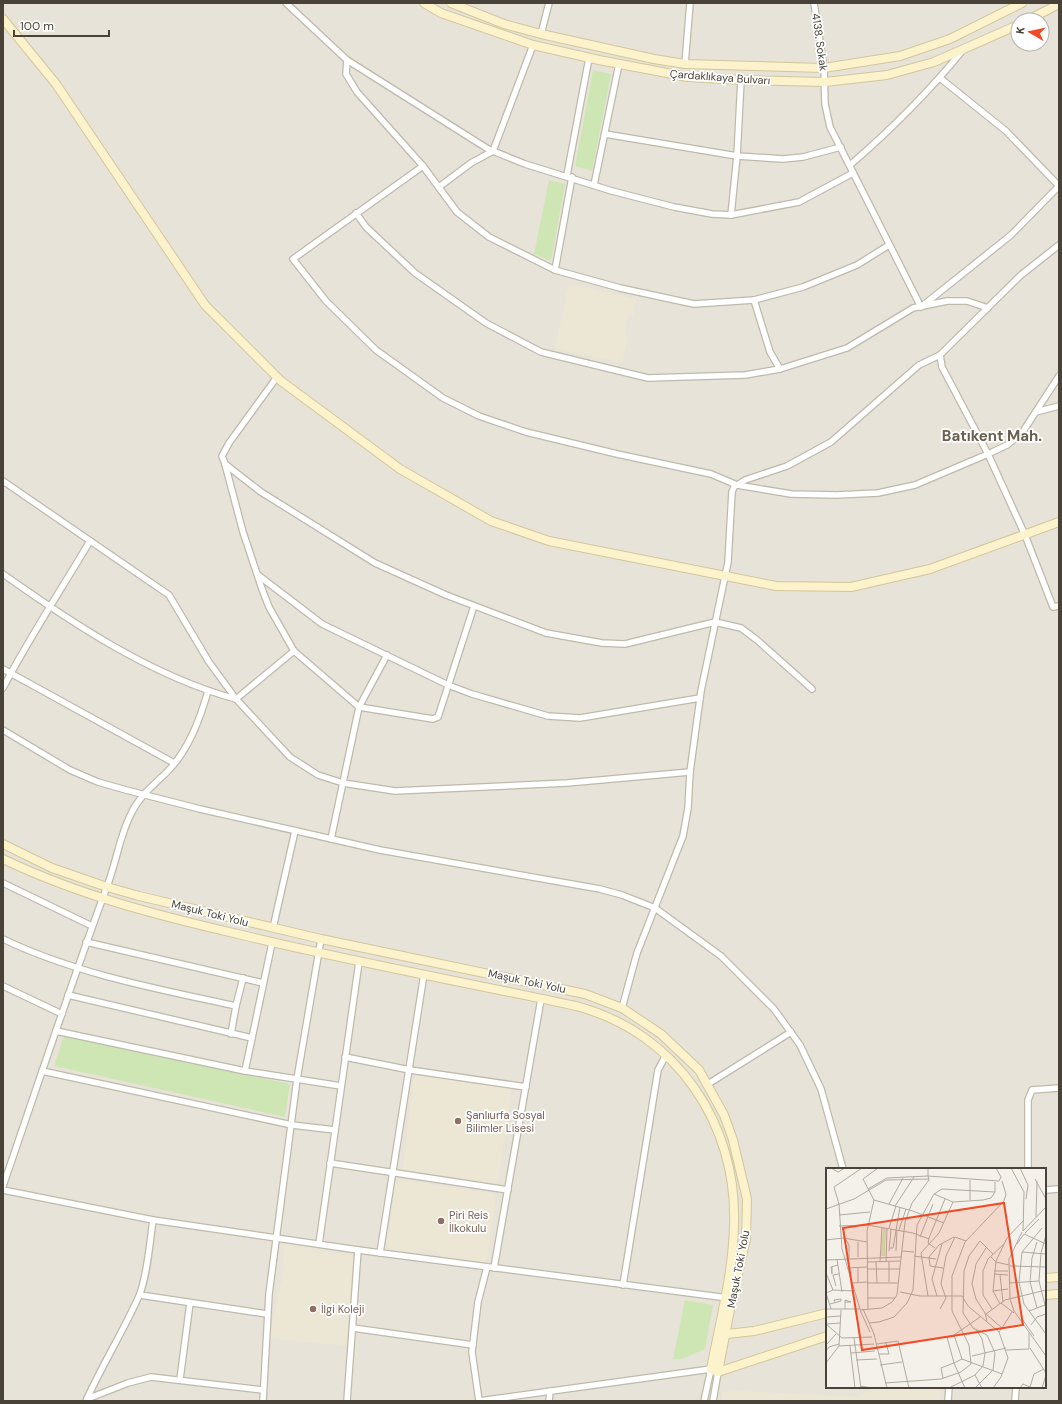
<svg xmlns="http://www.w3.org/2000/svg" width="1062" height="1404" viewBox="0 0 1062 1404" font-family="'DM Sans',sans-serif">
  <rect width="100%" height="100%" fill="#f4f1ea"/>
  <path fill="#e8e3d8" fill-rule="evenodd" d="M3 3H1059V1401H3ZM1018 20H1042V44H1018ZM827 1169H1045V1387H827Z"/>
  <g fill="#ece6d4">
    <path d="M569 284 636 299 633 315 627 318 625 333 628 338 622 363 555 348Z"/>
    <path d="M420 1075 508 1087 511 1093 498 1181 493 1183 403 1169 413 1078Z"/>
    <path d="M401 1180 491 1193 496 1197 487 1259 483 1263 442 1257 436 1251 422 1249 417 1252 393 1250 387 1246 395 1185Z"/>
    <path d="M284 1244 357 1257 346 1346 268 1338 283 1275Z"/>
    <path d="M877 1387H941L940 1401H721L722 1392 740 1391 858 1397 868 1390Z"/>
  </g>
  <g fill="#cee6b4">
    <path d="M593 70 611 74 592 171 575 166Z"/>
    <path d="M549 180 565 184 551 261 534 254Z"/>
    <path d="M64 1036 290 1084 285 1117 54 1066Z"/>
    <path d="M685 1300 713 1305 705 1349 682 1359H673Z"/>
  </g>
  <g fill="none" stroke-linecap="round" stroke-linejoin="round">
    <g stroke="#bfb9ac" stroke-width="8">
      <g id="street">
        <path d="M286 3 347 60 488 149 525 164 612 191 674 207 712 214 731 215 799 202 853 173"/>
        <path d="M814 3 824 68 825 104 830 127 921 307 1011 235 1059 186"/>
        <path d="M541 34 549 3"/>
        <path d="M347 60 346 74 357 92 423 166 457 212 489 237 555 270 620 288 694 304 754 300 803 287 857 265 889 245"/>
        <path d="M685 64 690 3"/>
        <path d="M940 78 1006 131 1059 186"/>
        <path d="M605 134 737 156 783 159 803 157 841 147"/>
        <path d="M850 165C892 129 927 94 963 50"/>
        <path d="M423 166 293 259 326 301 376 350 443 398 479 416 526 432 617 454 711 474 737 485 791 494 836 495 878 493 915 485 988 454 1007 445 1022 433 1059 376"/>
        <path d="M567 175 589 58"/>
        <path d="M594 185 619 64"/>
        <path d="M439 187 471 163 493 151 533 45"/>
        <path d="M356 213 366 227 415 273 486 323 541 352 648 378 745 375 780 369 847 348 913 308 947 301H967L988 308"/>
        <path d="M731 215 737 156 741 80"/>
        <path d="M555 270 572 177"/>
        <path d="M754 300 770 352 780 369"/>
        <path d="M940 355 942 367 988 454 1025 535 1053 607 1059 606"/>
        <path d="M277 377 229 443 222 456 225 464 261 492 375 563 446 595 546 633 602 643 625 644 715 622 741 628 757 640 812 689"/>
        <path d="M1036 412 1059 406"/>
        <path d="M225 464 243 532 262 589 269 607 294 651 359 707 433 719 438 717 474 606"/>
        <path d="M3 481 169 595 209 662 236 699 290 757 318 775 343 783 395 791 567 783 690 772"/>
        <path d="M3 574C72 623 153 677 236 699L294 651"/>
        <path d="M258 575 322 624 448 685 472 694 548 716 580 718 700 698"/>
        <path d="M3 669 174 763"/>
        <path d="M3 688C29 638 61 590 90 541"/>
        <path d="M3 730 70 770 98 782 126 790 200 809 380 850 600 889 622 895 655 908 721 956 774 1009 800 1045 821 1089 843 1169"/>
        <path d="M331 839 359 707 387 655"/>
        <path d="M3 883 92 926"/>
        <path d="M273 928 295 831"/>
        <path d="M3 939C76 974 158 989 236 1006L231 1034"/>
        <path d="M86 942 263 983"/>
        <path d="M3 986 62 1014"/>
        <path d="M68 995 252 1038"/>
        <path d="M236 1006 243 978"/>
        <path d="M622 1008 637 953 683 836 688 808 690 772 701 691 728 562 732 492 734 487 745 480 787 466 831 442 919 365 940 355 1021 275 1059 245"/>
        <path d="M56 1031 245 1071 341 1086"/>
        <path d="M345 1057 410 1070 526 1087"/>
        <path d="M42 1071 292 1125 335 1130"/>
        <path d="M245 1071 272 943"/>
        <path d="M708 1084 791 1032"/>
        <path d="M330 1163 508 1190"/>
        <path d="M1028 1169V1100L1032 1090 1059 1088"/>
        <path d="M3 1186C37 1087 70 987 106 889 116 865 119 837 131 814 139 796 154 785 168 771 189 749 200 719 208 691"/>
        <path d="M3 1190 153 1220 358 1250 728 1298"/>
        <path d="M1045 1190 1059 1189"/>
        <path d="M319 1244 359 962"/>
        <path d="M380 1253 424 974"/>
        <path d="M494 1268 541 999"/>
        <path d="M623 1285 658 1070 666 1055"/>
        <path d="M140 1295 267 1314"/>
        <path d="M353 1328 473 1345"/>
        <path d="M180 1379 190 1303"/>
        <path d="M87 1399 128 1383 151 1377 263 1390"/>
        <path d="M86 1401C102 1365 123 1332 139 1296 147 1278 150 1241 153 1220"/>
        <path d="M263 1401 269 1294 297 1079 321 939"/>
        <path d="M347 1401 358 1250"/>
        <path d="M479 1401 711 1369 704 1401"/>
        <path d="M479 1401 472 1352 478 1302 487 1267"/>
        <path d="M549 1401 550 1391"/>
        <path d="M713 1401 718 1372"/>
        <path d="M948 1401 949 1387"/>
        <path d="M1015 1401 1016 1387"/>
      </g>
    </g>
    <g stroke="#d2c69b" stroke-width="10">
      <g id="secondary">
        <path d="M424 3 441 13 533 45 599 60 688 77 741 80 825 82 887 75 934 62 1018 25"/>
        <path d="M451 3 504 24 541 34 654 59 685 64 824 68 900 56 950 39 1022 3"/>
        <path d="M3 19 56 84 205 305 281 381 400 469 491 521 549 541 776 586 851 587 930 569 1059 522"/>
        <path d="M1028 20 1059 4"/>
        <path d="M3 844 52 868 107 887 139 896 321 939 585 994 622 1008 661 1034 699 1070 724 1115 733 1140 747 1199 746 1239 732 1299 718 1372"/>
        <path d="M3 859C80 896 160 916 242 935 353 962 465 982 576 1006 676 1032 738 1124 734 1226 733 1273 720 1322 711 1369L718 1372"/>
        <path d="M1045 1278 1059 1277"/>
        <path d="M1045 1295 1059 1294"/>
        <path d="M723 1337 727 1334 754 1331 827 1313"/>
        <path d="M718 1372 827 1336"/>
      </g>
    </g>
    <use href="#street" stroke="#fff" stroke-width="5.5"/>
    <use href="#secondary" stroke="#fcf2cb" stroke-width="8"/>
  </g>
  <g fill="#8d6e63" stroke="#fff" stroke-width="1.5">
    <circle cx="458" cy="1121" r="4"/>
    <circle cx="441" cy="1221" r="4"/>
    <circle cx="313" cy="1309" r="4"/>
  </g>
  <g text-anchor="middle" stroke-width="3.5" stroke-linejoin="round" paint-order="stroke">
    <g font-size="11" fill="#484238" stroke="#fff">
      <text transform="translate(820 42) rotate(82)" y="4">4138. Sokak</text>
      <text transform="translate(720 77) rotate(4)" y="4">Çardaklıkaya Bulvarı</text>
      <text transform="translate(210 913) rotate(14)" y="4">Maşuk Toki Yolu</text>
      <text transform="translate(527 981) rotate(12)" y="4">Maşuk Toki Yolu</text>
      <text transform="translate(738 1269) rotate(-79)" y="4">Maşuk Toki Yolu</text>
    </g>
    <g font-size="11" fill="#785e54" stroke="#fff" text-anchor="start">
      <text x="466" y="1119">Şanlıurfa Sosyal<tspan x="466" dy="13">Bilimler Lisesi</tspan></text>
      <text x="449" y="1219">Piri Reis<tspan x="449" dy="13">İlkokulu</tspan></text>
      <text x="321" y="1313">İlgi Koleji</text>
    </g>
    <g font-size="15" font-weight="bold" fill="#6a6050" stroke="#fff">
      <text x="992" y="441">Batıkent Mah.</text>
    </g>
  </g>
  <g transform="translate(826 1168)">
    <rect width="220" height="220" fill="#f4f1ea"/>
    <path d="M57 60 60 61 59 88H55Z" fill="#cee6b4"/>
    <path fill="none" stroke="#afaba3" stroke-width="1" d="M5 0 12 4 19 0M185 0 198 24 197 63M194 0 202 17 200 31M209 11 220 31M42 21 61 10 102 8V0M108 26 127 34 157 32 165 30 169 24M48 32 83 42M144 32V12M63 36 77 10M69 38 88 9M0 41 28 31 60 12 103 11M84 42 118 55M13 47 44 44M210 49 211 13M13 58 41 57 87 65 103 71M0 59V80M63 60 70 38M216 60 196 84 193 114 198 136 220 166M73 62 80 41M197 63 220 39M196 64 183 91 184 131 188 143 220 188M199 65 213 51M198 66 220 76M220 67 215 85 213 113 220 141M94 69 107 36M19 70 23 77V90M0 72 17 70 41 74M32 74V89M211 74 206 90 204 114 211 140M191 76 198 66M64 80H67L74 39M109 80 102 75 103 70 119 31M160 80 150 96 146 116 150 131 159 145 161 153M63 83 65 61M70 83 71 62M76 83 88 84M196 84 220 86M88 88 110 91M165 89 170 94 183 97M11 91 16 124M0 92 75 89M41 94 74 93M50 94 51 115M54 94 56 59M60 94 61 60M184 98 220 99M6 99V106L5 99 12 97M32 99V114M21 100 41 99M117 100 104 98 103 89 113 77 128 69M41 101H74M168 103H182M0 105 7 122M168 106 182 107M174 107 177 134M63 114V94M26 115 41 114M41 115H72M183 115 213 113M10 118 7 107 13 106M167 123 182 121M74 124 94 128H136L142 138 173 164 182 190 175 209 167 220M0 125 7 122 28 123M0 125 5 141M102 128 95 85 113 65 127 34M111 128 106 111 116 76M42 130H69M175 135 188 145M4 136 15 133V131L8 132 9 134M174 136 167 123 170 93 181 70 198 52M0 141H34L16 81 13 36 8 19 36 0M19 141V132L25 134H19M37 141 48 166 61 220M42 141 41 63 48 32 37 11 52 0M114 141 120 130 115 116 120 88 129 69 140 73M166 141 157 127V103L162 91 178 76M34 142 56 140 66 134 71 127 79 54 86 35 103 12 102 8 173 13 175 9 170 0M34 142 44 164M203 143 219 137M0 149 15 148M196 151 208 168M43 155 53 154 68 149 81 135 87 122 91 57 108 26 116 21 169 24V14M0 156 16 170 46 169M0 156 14 155M205 157 211 149 220 146M176 160 186 144M173 164 176 160 160 146 179 132 220 122M28 170 35 220M51 176 72 173 83 220M0 177 10 166M13 178 15 142M24 178 29 220M204 180 220 205M180 182 203 181V165M0 183 3 179 13 176M25 185 49 183M53 186H63L60 175M146 188 180 180M136 191 128 167 154 149M30 192 51 191M0 195 13 178 48 176M54 197 76 194M149 207 156 220M117 210 115 200 128 195 121 169M59 215 115 211 135 204 145 196 143 177 126 143V108L139 74 178 33 180 26 176 13M34 218 46 220M123 220 149 207 157 198 159 185 156 171 150 161M139 220 128 195 136 191 176 206M149 220 167 202 169 185 161 167 147 160 137 145 138 103 143 88 154 73 167 86M194 220 197 216 204 219 208 206 218 201M216 220 220 207"/>
    <path fill="#f14a24" fill-opacity="0.15" stroke="#f14a24" stroke-width="2" d="M178 35 197 157 36 182 17 60Z"/>
    <rect width="220" height="220" fill="none" stroke="#484238" stroke-width="2"/>
  </g>
  <rect width="1062" height="1404" fill="none" stroke="#484238" stroke-width="8"/>
  <g transform="translate(1030 32) rotate(279)"><circle r="19" fill="#ffffff" stroke="#b6b3af"/>
  <path d="M0-3L7 15L0 10L-7 15Z" fill="#f14a24"/>
  <text y="-6" font-size="11" font-weight="bold" text-anchor="middle" fill="#484238">K</text>
  </g>
  <path d="M14 30v6h95v-6" fill="none" stroke="#484238" stroke-width="2"/>
  <text x="20" y="30" font-size="12" fill="#484238" stroke="#ffffff" stroke-width="3" paint-order="stroke">100 m</text>
</svg>
